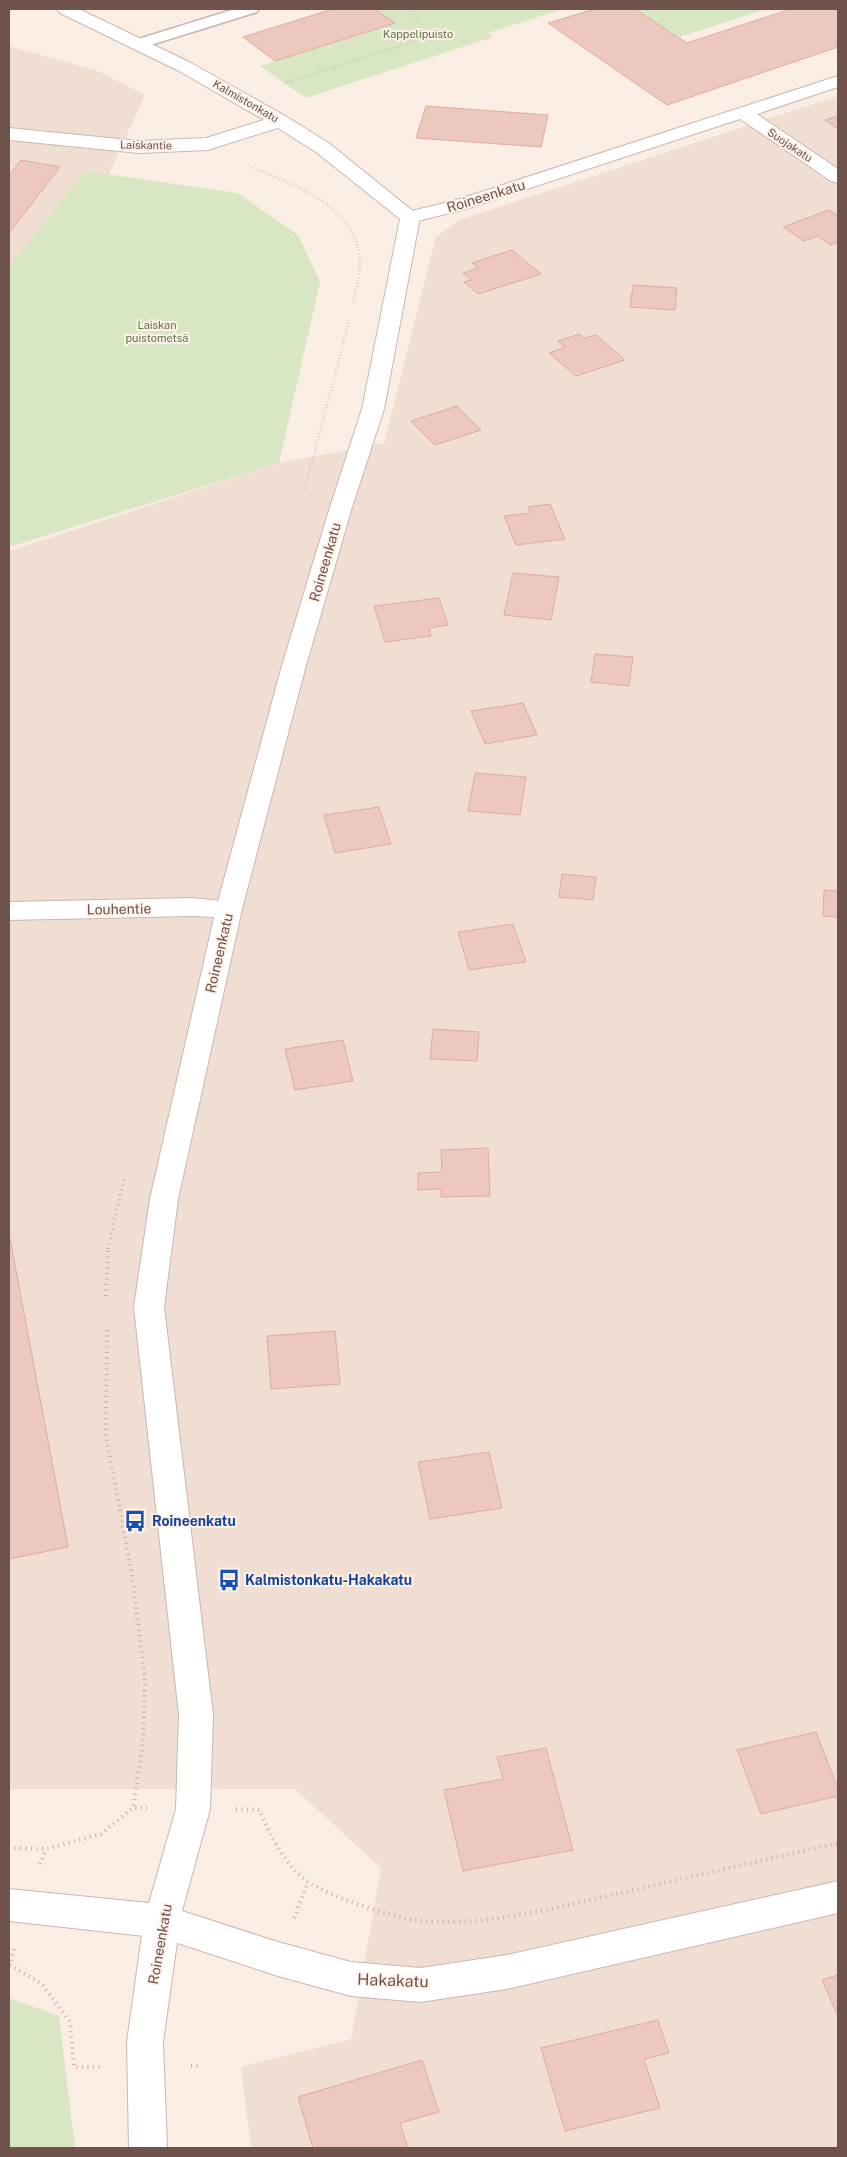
<svg xmlns="http://www.w3.org/2000/svg" width="847" height="2157" viewBox="0 0 847 2157" font-family="'Public Sans',sans-serif">
  <rect width="100%" height="100%" fill="#faede4"/>
  <g fill="#f0ded3">
    <path d="M9 46 98 71 145 95 106 180 9 294Z"/>
    <path d="M838 96V2148H251L241 2067 351 2039 381 1868 295 1789H9V551L279 463 384 443 436 237 459 220Z"/>
  </g>
  <g fill="#d8e6c4">
    <path d="M375 9H563L488 33 493 37 306 98 260 66 394 23Z"/>
    <path d="M635 9H766L680 37Z"/>
    <path d="M85 171 238 193 298 235 320 282 279 463 9 547V266Z"/>
    <path d="M9 1998 59 2016 75 2148H9Z"/>
  </g>
  <g fill="#ecc8be" stroke="#ddaca0">
    <path d="M333 9H375L395 23 275 61 243 37Z"/>
    <path d="M595 9H635L687 43 791 9H838V47L667 105 548 23Z"/>
    <path d="M426 106 548 115 541 147 416 138Z"/>
    <path d="M838 116V129L825 120Z"/>
    <path d="M21 160 60 167 9 233V176Z"/>
    <path d="M829 210 838 216V242L830 245 818 236 804 241 783 227Z"/>
    <path d="M512 250 541 274 478 294 464 282 471 280 463 273 478 268 472 263Z"/>
    <path d="M633 285 677 288 675 310 630 307Z"/>
    <path d="M579 334 585 338 596 335 625 360 576 376 549 353 565 347 558 341Z"/>
    <path d="M457 406 481 430 435 445 411 421Z"/>
    <path d="M550 504 565 539 516 545 504 516 530 513 528 507Z"/>
    <path d="M513 573 559 577 551 620 504 615Z"/>
    <path d="M439 598 448 625 429 628 431 636 385 642 374 606Z"/>
    <path d="M595 654 633 657 629 686 591 682Z"/>
    <path d="M523 703 537 735 485 744 471 711Z"/>
    <path d="M475 773 526 777 520 815 468 811Z"/>
    <path d="M379 807 391 844 335 853 324 815Z"/>
    <path d="M562 874 596 877 593 900 559 897Z"/>
    <path d="M824 890 838 891V917L823 916Z"/>
    <path d="M513 924 526 962 469 970 458 932Z"/>
    <path d="M433 1029 479 1032 477 1061 430 1059Z"/>
    <path d="M343 1040 353 1081 295 1090 285 1049Z"/>
    <path d="M488 1148 490 1196 441 1197V1189L418 1190V1173L442 1172 441 1150Z"/>
    <path d="M9 1233 68 1547 9 1559Z"/>
    <path d="M335 1331 340 1384 271 1389 267 1336Z"/>
    <path d="M489 1452 502 1508 430 1519 418 1462Z"/>
    <path d="M816 1732 838 1789V1796L761 1814 737 1750Z"/>
    <path d="M546 1748 573 1850 463 1871 444 1790 503 1779 497 1757Z"/>
    <path d="M838 1975V2016L822 1980Z"/>
    <path d="M658 2020 669 2053 644 2059 660 2108 565 2131 541 2048Z"/>
    <path d="M422 2060 439 2112 400 2123 408 2148H313L298 2097Z"/>
  </g>
  <g fill="none" stroke-linecap="round" stroke-linejoin="round">
    <g stroke="#ccb6af" stroke-width="3">
      <path id="service" d="M235 9H259L257 12 144 47 138 49 130 44 132 41Z"/>
    </g>
    <g stroke="#ccb6af" stroke-width="2">
      <g id="minor">
        <path d="M838 76V87L757 114 838 169V183L831 181 740 119 466 209 410 223 403 221 400 217 403 213 453 201Z"/>
        <path d="M280 115 287 117 289 121 287 125 208 150 139 153 9 140V128L139 141 206 138Z"/>
        <path d="M193 898 238 903 242 909 238 915 229 918 193 916 9 920V902Z"/>
        <path d="M162 1904 175 1909 180 1921 163 2042 167 2148H129L127 2042 144 1921 149 1909Z"/>
      </g>
    </g>
    <g stroke="#ccb6af" stroke-width="2">
      <path id="tertiary" d="M57 9H79L191 63 287 117 330 144 420 217 384 409 352 507 305 669 242 909 178 1199 164 1307 213 1715 210 1809 182 1911 278 1942 351 1962 420 1968 507 1955 838 1881V1913L507 1989 420 2002 351 1996 278 1976 162 1938 9 1921V1889L149 1903 176 1809 179 1715 134 1307 150 1199 216 909 281 669 330 507 362 409 400 219 316 152 273 125 179 71 60 13Z"/>
    </g>
    <g stroke="#d1aba2" stroke-width="2.5" stroke-dasharray="0.5 2.5" stroke-linecap="butt">
      <path d="M284 83 410 43 420 36 422 27 411 9"/>
      <path d="M249 166C293 185 356 204 360 261 361 275 355 290 353 303"/>
      <path d="M305 489 349 321"/>
    </g>
    <path stroke="#d1aba2" stroke-width="3" stroke-dasharray="1 4" stroke-linecap="butt" d="M108 1249 124 1179"/>
    <g stroke="#d1aba2" stroke-width="4" stroke-dasharray="1 4.5" stroke-linecap="butt">
      <path d="M106 1296 108 1247"/>
      <path d="M107 1330 106 1436 132 1574 145 1680 143 1743 133 1808"/>
      <path d="M236 1809 259 1810C271 1835 284 1865 307 1881 328 1896 389 1916 414 1920 478 1929 558 1907 620 1893 693 1876 765 1860 838 1843"/>
      <path d="M9 1848 46 1849 101 1834 133 1808H147"/>
      <path d="M40 1864 46 1849"/>
      <path d="M294 1918 308 1882"/>
      <path d="M14 1949 10 1965 42 1984 70 2022 74 2067H100"/>
      <path d="M191 2066H199"/>
    </g>
    <use href="#service" fill="#fff" fill-rule="evenodd"/>
    <use href="#minor" fill="#fff" fill-rule="evenodd"/>
    <use href="#tertiary" fill="#fff" fill-rule="evenodd"/>
  </g>
  <defs>
    <g id="bus-bare" transform="scale(1.725)"><path d="M-5-6H5V4H4V6H2V4H-2V6H-4V4H-5ZM-3.5-4V0h7V-4ZM-3.5 1.2v1.5H-2V1.2ZM2 1.2v1.5H3.5V1.2Z" fill="#1a4fb4" stroke="#fdf2ea" stroke-width="2.5" paint-order="stroke"/></g>
  </defs>
  <g fill-rule="evenodd">
    <use href="#bus-bare" x="135" y="1521"/>
    <use href="#bus-bare" x="229" y="1580"/>
  </g>
  <g text-anchor="middle" stroke-width="4" stroke-linejoin="round" paint-order="stroke">
    <g font-size="11" fill="#5d7445" stroke="#fdf2ea">
      <text x="418" y="38">Kappelipuisto</text>
      <text x="157" y="329">Laiskan<tspan x="157" dy="13">puistometsä</tspan></text>
    </g>
    <g font-size="11" fill="#6f524c" stroke="#fdf2ea">
      <text transform="translate(246 101) rotate(30)" y="4">Kalmistonkatu</text>
      <text transform="translate(146 145) rotate(1)" y="4">Laiskantie</text>
      <text transform="translate(790 145) rotate(34)" y="4">Suojakatu</text>
    </g>
    <g font-size="14" fill="#6f524c" stroke="#fdf2ea">
      <text transform="translate(486 196) rotate(-17)" y="5">Roineenkatu</text>
      <text transform="translate(325 562) rotate(-74)" y="5">Roineenkatu</text>
      <text transform="translate(119 909) rotate(-1)" y="5">Louhentie</text>
      <text transform="translate(219 953) rotate(-77)" y="5">Roineenkatu</text>
      <text transform="translate(160 1944) rotate(-80)" y="5">Roineenkatu</text>
    </g>
    <g font-size="14" font-weight="bold" fill="#164399" stroke="#fdf2ea" text-anchor="start">
      <text x="152" y="1526">Roineenkatu</text>
      <text x="245" y="1585">Kalmistonkatu-Hakakatu</text>
    </g>
    <g font-size="16" fill="#6f524c" stroke="#fdf2ea">
      <text transform="translate(393 1980) rotate(2)" y="6">Hakakatu</text>
    </g>
  </g>
  <rect width="847" height="2157" fill="none" stroke="#6f524c" stroke-width="20"/>
</svg>
